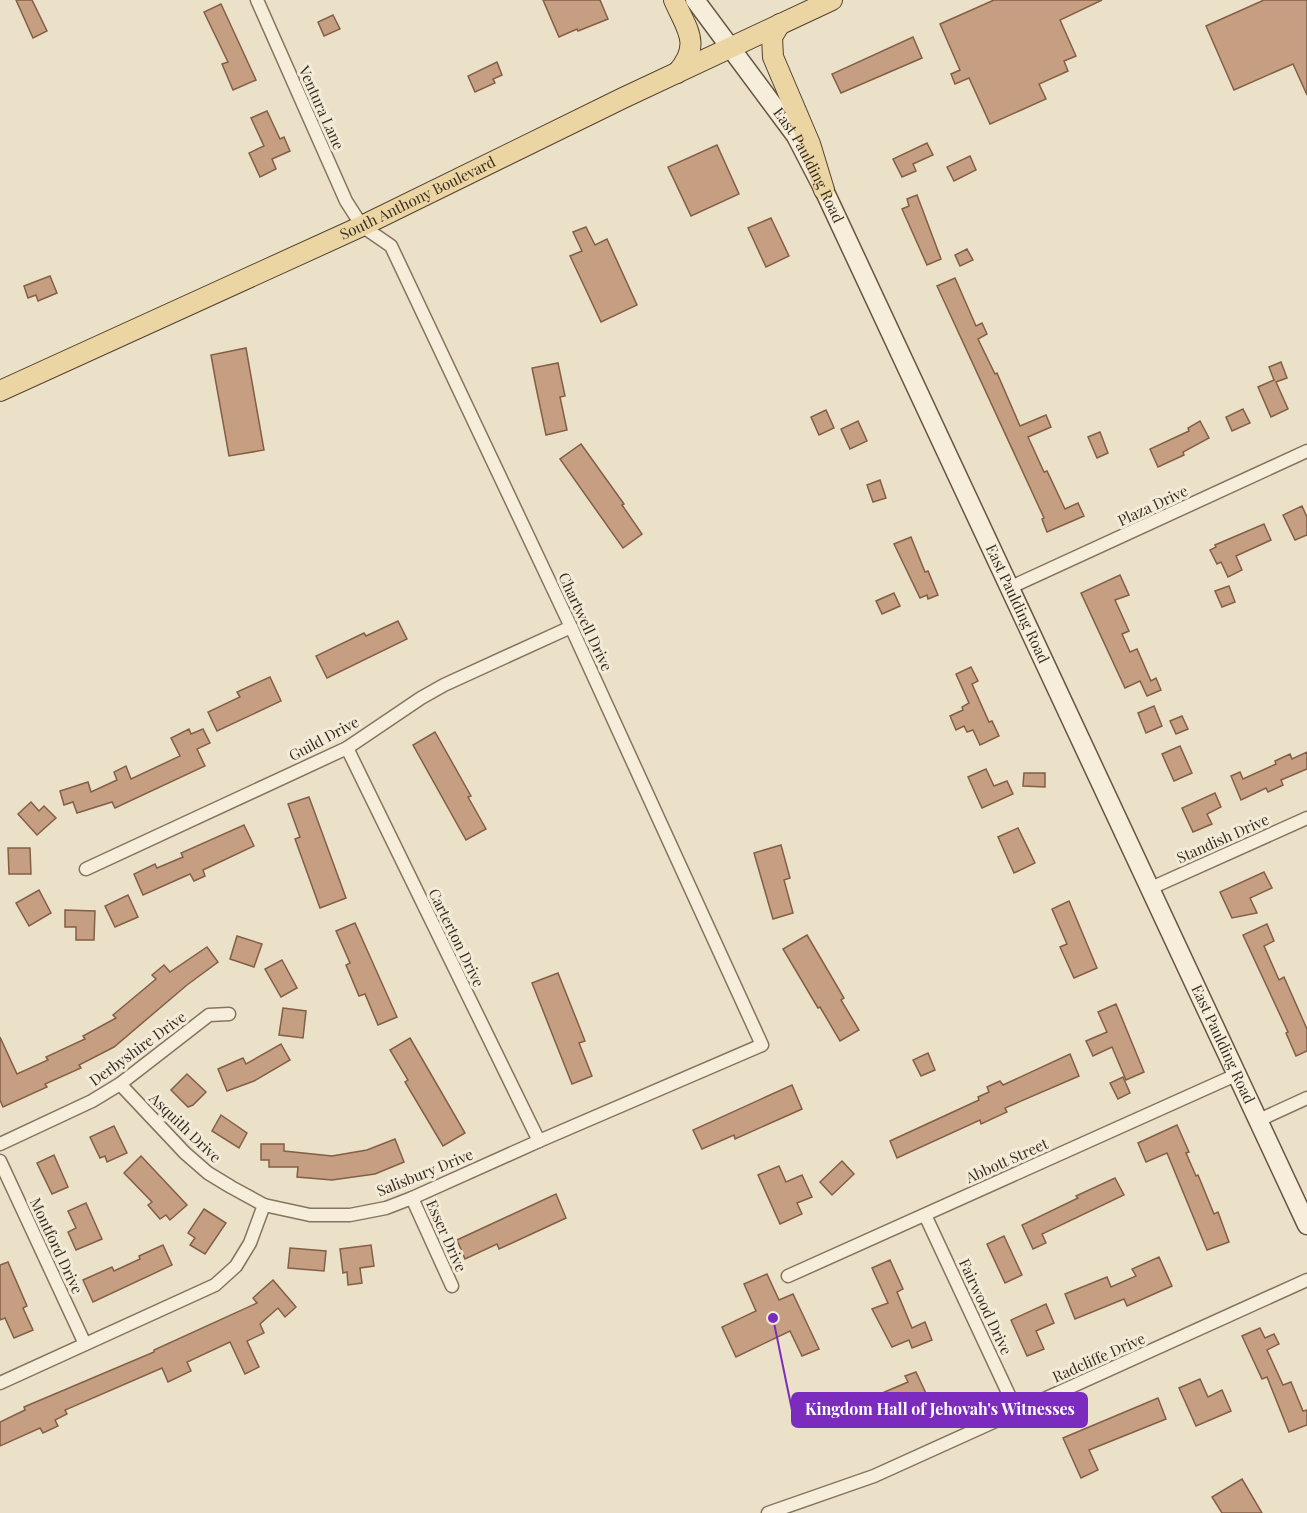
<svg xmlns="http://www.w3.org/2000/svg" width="1307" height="1513" viewBox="0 0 1307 1513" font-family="'Playfair Display',serif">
  <rect width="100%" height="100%" fill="#ebe1c8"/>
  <g fill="#c69e81" stroke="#835f46" stroke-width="1.5">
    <path d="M16 0H32L47 31 33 38Z"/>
    <path d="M543 0H600L608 19 578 31 577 29 559 37Z"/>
    <path d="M994 0H1102L1060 20 1076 56 1064 61 1068 71 1039 84 1046 99 990 124 969 78 955 84 951 74 960 70 940 24Z"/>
    <path d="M1264 0H1307V95L1293 64 1234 90 1206 26Z"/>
    <path d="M221 4 256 80 233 90 222 64 228 62 204 12Z"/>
    <path d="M333 15 340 29 324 36 318 22Z"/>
    <path d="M913 37 922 58 841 93 832 74Z"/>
    <path d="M497 62 502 75 493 79 495 83 475 92 468 76Z"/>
    <path d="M267 111 280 139 284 137 290 151 272 159 276 169 260 177 249 153 264 146 251 118Z"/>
    <path d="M927 143 933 155 913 164 916 171 902 177 893 159Z"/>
    <path d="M717 145 739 194 691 216 668 167Z"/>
    <path d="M970 156 976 170 954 181 947 167Z"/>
    <path d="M917 195 941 259 927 265 902 209 909 206 907 199Z"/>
    <path d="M771 218 789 256 766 267 748 228Z"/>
    <path d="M586 227 595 245 607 239 637 305 601 322 570 256 582 251 573 232Z"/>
    <path d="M967 249 973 260 960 266 955 255Z"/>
    <path d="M50 276 57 293 38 301 36 295 28 298 24 286Z"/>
    <path d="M955 278 976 326 982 323 987 334 978 339 995 374 997 373 1020 426 1046 415 1051 427 1028 437 1044 472 1047 471 1065 509 1078 503 1084 516 1047 532 1042 519 1044 518 937 286Z"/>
    <path d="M246 348 264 450 229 456 211 355Z"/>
    <path d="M1281 362 1287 378 1276 382 1288 409 1271 417 1258 387 1274 380 1269 367Z"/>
    <path d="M558 363 565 396 560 397 567 430 546 435 532 368Z"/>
    <path d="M1243 409 1250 423 1232 431 1226 417Z"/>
    <path d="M826 410 834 428 819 435 811 417Z"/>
    <path d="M858 421 867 441 850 449 841 429Z"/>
    <path d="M1200 421 1209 438 1183 452 1184 455 1158 467 1150 449 1189 431 1188 428Z"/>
    <path d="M1100 432 1108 453 1097 458 1088 437Z"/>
    <path d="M581 444 624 504 622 505 642 534 623 548 560 459Z"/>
    <path d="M880 480 886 498 873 502 867 485Z"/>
    <path d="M1302 506 1307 517V535L1295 540 1283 515Z"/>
    <path d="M1264 524 1271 540 1236 556 1242 570 1228 577 1221 562 1217 564 1210 550 1216 547 1215 545Z"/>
    <path d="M911 537 925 572 928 571 938 595 928 599 927 595 920 598 894 544Z"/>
    <path d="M1120 575 1129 595 1115 600 1129 631 1122 634 1130 652 1137 649 1151 681 1156 678 1161 690 1147 696 1140 681 1125 688 1081 593Z"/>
    <path d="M1229 586 1235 602 1222 607 1215 591Z"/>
    <path d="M894 593 900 606 882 614 876 601Z"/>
    <path d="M398 621 407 639 327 678 316 656 364 633 366 636Z"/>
    <path d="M971 667 978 681 972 684 989 722 992 721 999 736 980 745 973 730 967 732 964 726 956 730 950 716 963 710 962 707 969 703 956 674Z"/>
    <path d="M270 677 281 701 217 731 208 712 240 697 237 692Z"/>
    <path d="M1154 706 1162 726 1146 733 1138 713Z"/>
    <path d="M1182 716 1188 729 1176 734 1170 721Z"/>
    <path d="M189 729 191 734 203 729 210 743 197 749 205 766 115 808 112 802 77 813 73 802 64 805 60 791 88 782 91 792 117 780 114 772 126 766 131 779 180 756 171 738Z"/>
    <path d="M435 732 471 796 468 797 486 829 466 840 413 745Z"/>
    <path d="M1180 746 1192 773 1174 781 1162 754Z"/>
    <path d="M1307 752V769L1281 780 1283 785 1268 792 1266 788 1241 800 1231 776 1240 772 1243 779 1276 764 1275 761 1290 754 1292 759Z"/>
    <path d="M986 769 994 786 1007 781 1013 794 982 808 968 777Z"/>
    <path d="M1024 773H1045V787L1023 786Z"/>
    <path d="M1215 793 1221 807 1207 814 1212 824 1193 832 1182 808Z"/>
    <path d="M309 797 346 898 320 908 295 839 300 837 288 804Z"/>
    <path d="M31 802 39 811 44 806 56 818 37 835 18 814Z"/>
    <path d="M244 825 254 846 203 870 205 876 194 881 190 874 143 895 134 874 155 864 157 868 183 857 181 853Z"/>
    <path d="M1018 828 1035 863 1014 873 998 837Z"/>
    <path d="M781 845 790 878 784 880 793 913 773 919 754 853Z"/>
    <path d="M8 848H30L31 874H9Z"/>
    <path d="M1264 872 1272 888 1250 898 1257 913 1232 918 1220 892Z"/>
    <path d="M39 890 51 913 29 926 16 903Z"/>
    <path d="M128 895 138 917 115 927 105 906Z"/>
    <path d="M1069 901 1097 968 1074 978 1060 947 1067 944 1052 909Z"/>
    <path d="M65 910 95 911 94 940H76V927H65Z"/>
    <path d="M355 923 397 1017 378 1025 365 994 359 996 346 965 350 963 336 931Z"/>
    <path d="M1267 924 1274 941 1264 946 1279 980 1284 977 1307 1029V1051L1296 1056 1286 1033 1288 1032 1243 935Z"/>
    <path d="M807 935 844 998 841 1000 859 1030 840 1041 820 1007 818 1008 783 949Z"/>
    <path d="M237 936 262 944 254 967 230 959Z"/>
    <path d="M207 947 218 962 187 985 114 1047 79 1065 81 1068 45 1084 47 1087 3 1107 0 1100V1037L17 1074 48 1060 46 1057 85 1039 83 1036 116 1018 113 1015 156 979 152 975 164 965 170 972Z"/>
    <path d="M282 960 297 988 281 997 265 969Z"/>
    <path d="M558 973 585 1041 579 1043 592 1076 572 1084 532 983Z"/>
    <path d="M1116 1004 1144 1072 1126 1080 1112 1047 1093 1056 1086 1041 1107 1032 1098 1012Z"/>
    <path d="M283 1008 306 1011 303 1038 279 1035Z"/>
    <path d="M410 1038 465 1133 443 1146 405 1082 408 1080 390 1050Z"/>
    <path d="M281 1044 290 1060 254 1081 227 1091 218 1069 243 1058 246 1064Z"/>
    <path d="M928 1053 935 1070 921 1076 913 1060Z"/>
    <path d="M1070 1054 1079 1076 1005 1108 1007 1112 981 1124 980 1120 897 1158 890 1141 979 1100 978 1097 989 1092 987 1087 1000 1081 1003 1085Z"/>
    <path d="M187 1074 206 1092 193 1105 188 1107 171 1090Z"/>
    <path d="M1123 1077 1130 1093 1118 1099 1110 1083Z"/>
    <path d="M792 1085 802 1109 735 1139 734 1135 702 1149 693 1130Z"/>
    <path d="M221 1115 247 1133 239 1148 212 1131Z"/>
    <path d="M1177 1125 1189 1152 1186 1153 1196 1176 1198 1175 1214 1214 1218 1212 1229 1242 1207 1250 1167 1153 1146 1162 1138 1143Z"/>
    <path d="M114 1126 127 1153 107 1162 105 1156 100 1158 90 1137Z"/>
    <path d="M395 1139 404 1162 375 1174 332 1180 297 1177 298 1167H269V1160H261V1144H284V1151L332 1156 367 1150Z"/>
    <path d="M54 1155 68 1187 52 1194 37 1163Z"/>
    <path d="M141 1156 187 1205 170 1220 166 1215 160 1219 148 1205 152 1202 124 1173Z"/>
    <path d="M842 1161 854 1174 832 1195 820 1182Z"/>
    <path d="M779 1166 786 1182 802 1175 812 1197 797 1203 802 1214 780 1224 758 1175Z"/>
    <path d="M1115 1178 1124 1195 1042 1234 1046 1243 1033 1249 1022 1225 1078 1198 1076 1196Z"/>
    <path d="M556 1194 566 1218 499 1249 497 1244 465 1259 457 1240Z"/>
    <path d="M86 1203 102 1239 76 1250 68 1232 76 1228 68 1211Z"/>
    <path d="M204 1209 226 1223 205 1254 190 1245 195 1238 188 1233Z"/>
    <path d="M1004 1236 1022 1275 1005 1283 987 1244Z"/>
    <path d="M163 1245 172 1265 93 1302 83 1280 112 1267 114 1271 140 1259 139 1256Z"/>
    <path d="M371 1245 374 1266 360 1268 362 1283 348 1285 347 1272 343 1273 340 1249Z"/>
    <path d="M290 1248 326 1251 324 1271 288 1268Z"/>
    <path d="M1159 1257 1172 1286 1127 1306 1124 1299 1075 1319 1065 1294 1107 1277 1111 1287 1136 1276 1132 1269Z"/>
    <path d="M890 1260 903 1289 897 1292 912 1328 925 1322 932 1340 912 1348 909 1340 892 1347 872 1309 888 1303 872 1268Z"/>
    <path d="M8 1262 27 1306 23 1308 33 1330 14 1338 5 1318 0 1320V1265Z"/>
    <path d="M767 1274 779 1300 793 1294 819 1349 802 1356 790 1331 736 1357 722 1327 756 1311 744 1284Z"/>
    <path d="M273 1280 296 1307 285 1317 278 1308 260 1324 264 1333 247 1341 259 1367 245 1374 230 1342 187 1362 191 1371 168 1382 162 1368 65 1410 67 1414 55 1420 58 1426 43 1433 40 1428 0 1446V1422L25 1410 24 1407 154 1352V1350L257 1303 253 1298Z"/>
    <path d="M1046 1304 1054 1323 1036 1331 1044 1349 1027 1356 1011 1320Z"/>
    <path d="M1260 1328 1265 1338 1274 1334 1279 1344 1267 1350 1283 1385 1291 1382 1303 1411 1307 1410V1425L1289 1432 1267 1377 1262 1379 1242 1336Z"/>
    <path d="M916 1372 929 1400 891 1417 880 1394 908 1382 905 1376Z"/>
    <path d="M1200 1379 1208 1397 1222 1390 1231 1411 1196 1426 1179 1388Z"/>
    <path d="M1158 1398 1166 1419 1089 1450 1098 1470 1081 1478 1063 1438Z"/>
    <path d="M1242 1479 1262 1513H1222L1212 1497Z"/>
  </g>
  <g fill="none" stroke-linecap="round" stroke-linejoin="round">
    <g stroke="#86745e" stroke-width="15">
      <g id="minor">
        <path d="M1011 587 1307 451"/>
        <path d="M347 748 539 1141"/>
        <path d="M86 869 347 748 421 698 444 685 571 627"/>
        <path d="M1151 888 1307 818"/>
        <path d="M120 1084 185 1153 208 1173 231 1187 264 1205 310 1215H350L386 1208 412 1198 539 1141 762 1045 571 627 391 246 362 226 346 201 257 0"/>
        <path d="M1259 1120 1307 1098"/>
        <path d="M0 1144 92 1101 120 1084 209 1015 229 1014"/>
        <path d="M0 1161 85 1344"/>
        <path d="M412 1198 452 1286"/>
        <path d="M925 1215 1017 1412"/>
        <path d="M788 1276 1238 1074"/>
        <path d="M0 1383 215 1285 236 1266 250 1243 264 1205"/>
        <path d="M768 1513 874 1476 1307 1280"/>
      </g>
    </g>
    <g stroke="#685541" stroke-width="21">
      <g id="secondary">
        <path id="s1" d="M695 0 796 136 824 190 1307 1225"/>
      </g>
    </g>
    <g stroke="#544232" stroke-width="22">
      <g id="primary">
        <path d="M674 0C687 30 702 44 677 73"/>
        <path d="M780 24 772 37 773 57 810 144 824 190"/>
        <path id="s2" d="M0 391 362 226 623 98 832 0"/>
      </g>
    </g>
    <use href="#minor" stroke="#f6eedb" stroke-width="12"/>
    <use href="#secondary" stroke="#f6eedb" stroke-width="18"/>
    <use href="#primary" stroke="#ebd5a3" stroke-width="20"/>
  </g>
  <g text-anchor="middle" stroke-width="6" stroke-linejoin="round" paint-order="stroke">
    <g font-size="15" fill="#372c21" stroke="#f3ebd7">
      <text transform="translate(321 108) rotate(66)" y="5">Ventura Lane</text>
      <text dy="5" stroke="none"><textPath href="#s1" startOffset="201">East Paulding Road</textPath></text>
      <text dy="5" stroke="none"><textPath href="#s2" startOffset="460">South Anthony Boulevard</textPath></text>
      <text transform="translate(1153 506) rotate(-25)" y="5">Plaza Drive</text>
      <text dy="5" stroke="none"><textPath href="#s1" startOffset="687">East Paulding Road</textPath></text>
      <text transform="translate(585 622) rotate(65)" y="5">Chartwell Drive</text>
      <text transform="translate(324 739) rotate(-28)" y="5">Guild Drive</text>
      <text transform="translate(1223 839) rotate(-24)" y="5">Standish Drive</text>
      <text transform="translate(456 938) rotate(64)" y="5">Carterton Drive</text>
      <text dy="5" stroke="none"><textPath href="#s1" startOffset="1173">East Paulding Road</textPath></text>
      <text transform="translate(138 1049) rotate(-36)" y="5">Derbyshire Drive</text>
      <text transform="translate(185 1128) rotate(44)" y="5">Asquith Drive</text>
      <text transform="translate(1007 1161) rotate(-24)" y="5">Abbott Street</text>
      <text transform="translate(425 1173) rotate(-22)" y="5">Salisbury Drive</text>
      <text transform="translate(446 1236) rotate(66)" y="5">Esser Drive</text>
      <text transform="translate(56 1246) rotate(65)" y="5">Montford Drive</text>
      <text transform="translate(985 1307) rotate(65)" y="5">Fairwood Drive</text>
      <text transform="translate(1099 1358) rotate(-24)" y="5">Radcliffe Drive</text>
    </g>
  </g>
  <path fill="none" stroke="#7b2cbf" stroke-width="2" d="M773 1318L792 1410"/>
  <circle fill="#7b2cbf" stroke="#f3ebd7" stroke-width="2" cx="773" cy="1318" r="6"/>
  <rect fill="#7b2cbf" stroke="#7b2cbf" stroke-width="2" x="792" y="1393" width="295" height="34" rx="6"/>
  <g font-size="16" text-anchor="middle" font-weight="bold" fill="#fff">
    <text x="940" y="1415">Kingdom Hall of Jehovah's Witnesses</text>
  </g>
</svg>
